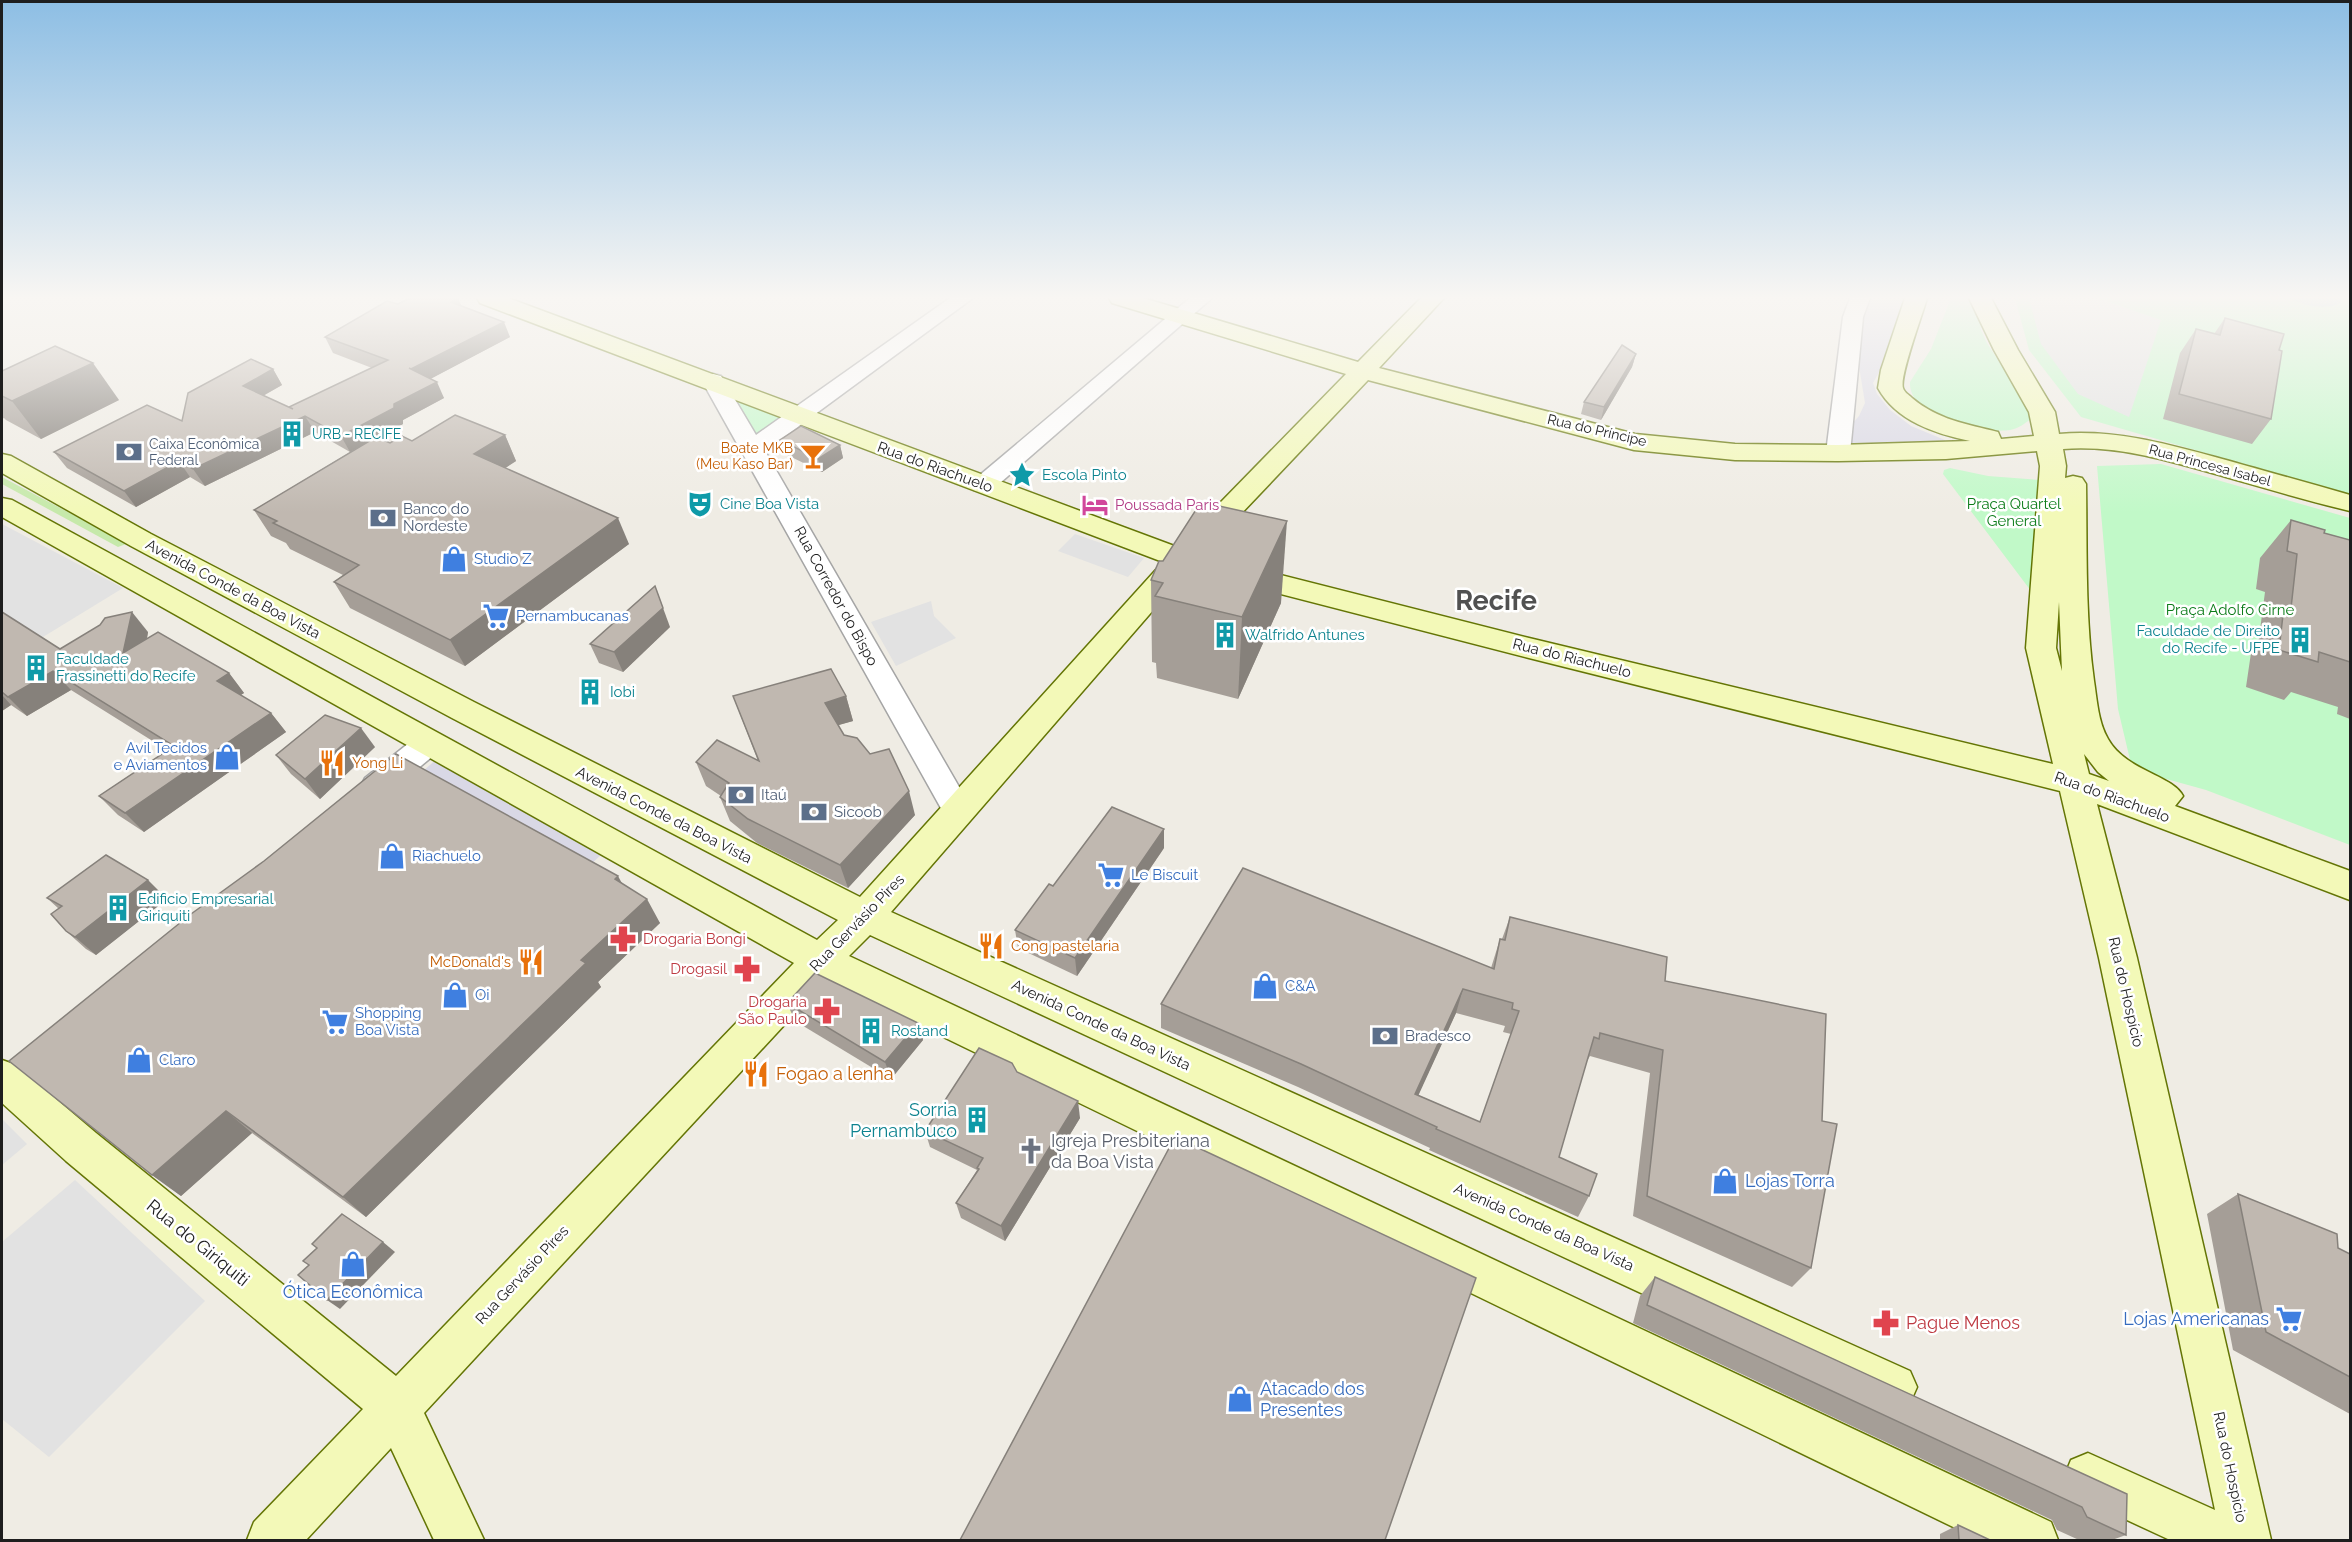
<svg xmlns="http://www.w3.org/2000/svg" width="2352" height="1542" viewBox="0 0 2352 1542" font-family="Raleway,sans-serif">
  <rect width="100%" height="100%" fill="#efece4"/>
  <path fill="#c6e9aa" d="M2 477 126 543V544L118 547 2 484Z"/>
  <g fill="#c1f9c8">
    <path d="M1951 298H1969L1980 320 1981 330 1987 343 2007 374 2028 398 2031 419C2024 424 2019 428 2010 430 1983 434 1908 419 1910 382L1931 349Z"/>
    <path d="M2015 298H2350V495L2081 417 2029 350Z"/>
    <path d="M713 381 798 416 753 448Z"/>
    <path d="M2161 464 2350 518V845L2206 790 2152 775 2131 764 2118 709 2097 466Z"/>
    <path d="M1950 468 1988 476 2040 480 2031 591 1943 474 1944 470Z"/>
  </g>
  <g fill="#e2e2e2">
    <path d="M2029 298H2097L2161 320 2129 417 2078 394 2041 344Z"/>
    <path d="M2 524 123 588 43 637 2 615Z"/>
    <path d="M1075 534 1144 558 1128 577 1058 551Z"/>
    <path d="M931 601 934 616 956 638 896 666 871 622Z"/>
    <path d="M2 1119 27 1144 2 1165Z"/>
    <path d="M75 1180 205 1301 49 1457 2 1419V1242Z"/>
  </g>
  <g fill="#d9d8e5">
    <path d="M1863 298H1905L1899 336 1873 383 1877 394 1890 410 1911 426 1945 440 1947 443 1857 447 1848 443 1851 425 1859 416 1865 403 1857 354 1858 305Z"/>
    <path d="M439 757 608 848 581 874 414 779Z"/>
  </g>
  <path fill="#a5cedd" d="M2288 298H2341L2342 300 2340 303C2324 311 2303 305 2288 298Z"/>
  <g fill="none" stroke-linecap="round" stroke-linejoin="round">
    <g stroke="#a5a5a5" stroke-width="3">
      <g id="street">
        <path d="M950 298H973L765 451 973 811 969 819 958 823 947 819 702 381 705 376 713 374 721 376 756 435Z"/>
        <path d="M1190 298H1212L992 490 983 492 974 490 971 485 974 480Z"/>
        <path d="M1850 298H1870L1863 317 1850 453 1846 458 1838 460 1830 458 1826 453 1843 317Z"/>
        <path d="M429 732 439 735 444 743 439 751 387 794 376 798 365 794 361 786 365 778 419 735Z"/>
      </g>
    </g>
    <g stroke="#647505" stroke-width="3">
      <path id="secondary" d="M477 298H508L1177 547 1346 374 1112 303 1109 298H1143L1358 362 1421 298H1444L1379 368 1635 434 1735 444 1838 445 1970 441C1936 434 1896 421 1878 388L1881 370 1905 298H1927C1923 313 1899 377 1903 388 1904 392 1909 395 1912 398 1938 420 1967 424 1998 432L2001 439 2034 436 2029 412 1994 350 1969 298H1991L2018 350 2055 412 2059 434C2117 429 2171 445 2226 460 2268 472 2309 483 2350 495V511C2304 500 2258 486 2212 473 2163 459 2114 445 2063 449L2066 466 2065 478 2073 476 2082 478 2086 484C2087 550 2085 616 2094 681 2097 700 2098 722 2108 739 2126 771 2172 775 2183 796L2175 806 2350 871V900L2097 804 2137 958 2271 1540H2170L2071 1494 2064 1477 2071 1460 2088 1453 2215 1510 2099 958 2060 791 1529 658 1188 570 891 912 1910 1371 1917 1387 1910 1403 1894 1410 1878 1403 870 935 849 956 2051 1522 2058 1540H1980L826 980 424 1413 484 1540H434L391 1448 306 1540H247L254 1522 363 1409 66 1161 2 1103V1060L16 1065 96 1133 396 1376 794 963 2 517V498L12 500 817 940 838 920 452 718 131 546 2 473V454L11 456 151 534 474 702 860 897 1163 562 480 303ZM1368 380 1634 450 1735 460 1838 461 1946 459 2037 451 2040 466 2026 648 2053 764 1529 638 1202 555ZM2059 602 2062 671 2056 648ZM2084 754 2098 772 2109 781 2089 774Z"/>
    </g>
    <use href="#street" fill="#fff" fill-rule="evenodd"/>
    <use href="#secondary" fill="#f3f9b8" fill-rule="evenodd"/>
  </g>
  <g fill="#a59e97" fill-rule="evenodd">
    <path d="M398 304 461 305 510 337 430 379 444 398 403 420V424L378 437 390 443 505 435 516 461 505 468 629 544 465 666 350 608 334 582 343 575 290 549 286 543 271 536 254 510 350 452 315 432 205 486 190 477 136 507 67 468 54 452 182 421 273 369 282 385 263 396 289 408 372 368 333 353 325 337Z"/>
    <path d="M2225 318 2279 350 2271 419 2252 444 2163 419 2180 353 2196 329 2214 334Z"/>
    <path d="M1636 354 1632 367 1601 420 1581 414 1584 402Z"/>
    <path d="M2 371 119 400 41 439 6 420 4 418 2 419Z"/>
    <path d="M780 440 840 445 843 458 822 472 783 453Z"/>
    <path d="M2291 520 2324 533 2350 540V719L2337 714 2338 707 2291 692 2284 700 2246 687 2251 653 2258 645 2265 592 2256 589 2260 558Z"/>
    <path d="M1151 580 1281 603 1238 699 1157 678 1156 663 1152 662Z"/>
    <path d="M2 612 60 649 148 632 147 639 229 673 244 693 240 695 271 713 286 732 144 832 118 815 99 796 167 750 71 690 27 716 11 705 2 711Z"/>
    <path d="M670 627 623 672 599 663 590 644Z"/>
    <path d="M733 696H846L853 721 838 725 844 735 915 815 848 888 757 843 730 821 720 797 721 796 706 786 696 762 758 761Z"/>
    <path d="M375 747 320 799 291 774 276 755Z"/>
    <path d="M1164 848 1077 976 1018 948 1015 930Z"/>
    <path d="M622 883 660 923 598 982 601 987 366 1217 252 1133 181 1196 152 1175 9 1061Z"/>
    <path d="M47 898 167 899 96 955 86 949 66 931 59 909Z"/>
    <path d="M1510 917 1665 981 1811 1268 1792 1287 1633 1216 1650 1073 1590 1056 1587 1061 1559 1157 1589 1196 1578 1217 1429 1150 1430 1148 1298 1087 1161 1028V1004L1491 968 1500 939H1502ZM1456 1013 1505 1026 1503 1032 1511 1034 1480 1122 1418 1095Z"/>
    <path d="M787 1003 918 1023 923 1040 891 1079 795 1021Z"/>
    <path d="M1017 1072 1080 1118 1005 1241 961 1218 956 1203 977 1170 930 1147 925 1131Z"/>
    <path d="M2238 1194 2338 1248 2350 1254V1414L2233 1350 2207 1214Z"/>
    <path d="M1655 1277 2127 1494 2126 1535 2112 1540H2079L2057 1530 2052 1520 1633 1323 1640 1296Z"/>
    <path d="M1958 1525 1990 1540H1940V1534Z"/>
  </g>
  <g fill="#86817b">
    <path d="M458 298 465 314 451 302Z"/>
    <path d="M504 322 510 337 419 385 411 369Z"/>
    <path d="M1636 354 1632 367 1601 420 1604 407Z"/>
    <path d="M93 363 119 400 41 439 12 401Z"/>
    <path d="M273 369 282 385 252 402 243 386Z"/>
    <path d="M437 382 444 398 403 420V424L350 452 341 436 394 404Z"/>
    <path d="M305 416 315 432 205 486 193 469Z"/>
    <path d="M505 435 516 461 487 480 474 454Z"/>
    <path d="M840 445 843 458 822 472 818 459Z"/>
    <path d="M179 461 190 477 136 507 124 491Z"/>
    <path d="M618 518 629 544 465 666 450 640Z"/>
    <path d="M1287 521 1281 603 1238 699 1242 617Z"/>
    <path d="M655 586 670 627 623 672 614 652Z"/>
    <path d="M132 612 148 632 140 673 123 653Z"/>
    <path d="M53 671 71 690 27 716 8 697Z"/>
    <path d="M229 673 244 693 232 701 217 681Z"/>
    <path d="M2 695 11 705 2 711Z"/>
    <path d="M846 696 853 721 832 727 825 703Z"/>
    <path d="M271 713 286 732 144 832 125 813Z"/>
    <path d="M361 728 375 747 320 799 305 779Z"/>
    <path d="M909 791 915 815 848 888 840 865Z"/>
    <path d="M1164 829V848L1077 976 1075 958Z"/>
    <path d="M618 876 631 900 615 879Z"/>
    <path d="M148 880 167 899 96 955 75 937Z"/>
    <path d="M647 899 660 923 598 982 601 987 366 1217 343 1197 581 960Z"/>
    <path d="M1463 989 1456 1013 1409 1116 1415 1094Z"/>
    <path d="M918 1023 923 1040 891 1079 885 1062Z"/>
    <path d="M1078 1101 1080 1118 1005 1241 1001 1226Z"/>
    <path d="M226 1111 252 1133 181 1196 152 1175Z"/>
    <path d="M383 1242 395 1252 340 1309 327 1300Z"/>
  </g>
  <g fill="#c0b8b0" stroke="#86817b" stroke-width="1.5" fill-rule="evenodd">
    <path d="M410 298H458L451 302 504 322 411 369 409 368 437 382 394 404V408L341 436 305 416 193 469 179 461 124 491 54 452 147 405 182 421 188 393 251 359 273 369 243 386 293 409 289 407 388 360 325 337 387 301 398 304Z"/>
    <path d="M2225 318 2284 334 2279 350 2282 351 2271 419 2179 394 2196 329 2220 335Z"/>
    <path d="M1622 345 1636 354 1604 407 1584 402Z"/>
    <path d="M55 346 93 363 12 401 2 396V371Z"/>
    <path d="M455 415 505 435 474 454 618 518 450 640 334 582 359 565 273 523 277 521 254 510 376 437 390 443 402 436 412 441Z"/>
    <path d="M801 426 840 445 818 459 780 440Z"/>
    <path d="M1201 502 1287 521 1242 617 1155 596 1163 583 1151 580 1159 561H1163Z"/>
    <path d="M2291 520 2325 530 2324 533 2350 540V662L2319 652 2318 662 2279 650 2283 615 2290 617 2297 554 2287 551Z"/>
    <path d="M655 586 663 608 614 652 590 644Z"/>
    <path d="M2 612 60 649 100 625 105 618 132 612 123 653 158 632 229 673 217 681 271 713 125 813 99 796 174 746 53 671 8 697 2 692Z"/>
    <path d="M831 669 846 696 825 703 844 735 857 738 870 754 889 749 909 791 840 865 748 819 720 797 729 783 696 762 717 740 759 761 733 696Z"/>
    <path d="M325 715 361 728 305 779 276 755Z"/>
    <path d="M396 754 618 876 615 879 647 899 581 960 586 963 343 1197 226 1111 152 1175 9 1061 191 914 264 861Z"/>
    <path d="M1112 807 1164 829 1075 958 1015 930 1049 884 1053 886Z"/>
    <path d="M106 855 148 880 75 937 66 931 51 914 62 906 47 898Z"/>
    <path d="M1243 868 1494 969 1500 939 1505 940 1510 917 1667 957 1665 981 1826 1014 1822 1121 1837 1124 1811 1268 1647 1196 1663 1050 1600 1033 1599 1039 1594 1037 1559 1157 1597 1174 1589 1196 1436 1129 1437 1127 1301 1064 1161 1004ZM1463 989 1513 1003 1512 1009 1519 1011 1480 1122 1415 1094Z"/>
    <path d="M815 973 918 1023 885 1062 787 1003Z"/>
    <path d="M979 1048 1012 1063 1017 1072 1078 1101 1001 1226 956 1203 979 1169 977 1168 983 1158 925 1131Z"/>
    <path d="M1175 1137 1476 1278 1385 1540H960Z"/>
    <path d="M2238 1194 2337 1234 2338 1248 2350 1254V1377L2266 1332Z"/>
    <path d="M342 1214 383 1242 327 1300 298 1275 309 1265 303 1261 317 1248 312 1244Z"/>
    <path d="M1655 1277 2127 1494 2126 1535 2087 1517 2082 1507 1647 1305Z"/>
    <path d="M1958 1525 1990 1540H1959Z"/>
  </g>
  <linearGradient id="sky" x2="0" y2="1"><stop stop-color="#8dbee4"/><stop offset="0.58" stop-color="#f8f6f3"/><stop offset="1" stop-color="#f8f6f3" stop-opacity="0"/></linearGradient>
  <rect width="2352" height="513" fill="url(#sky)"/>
  <defs>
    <g id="building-bare" transform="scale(2.07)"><path d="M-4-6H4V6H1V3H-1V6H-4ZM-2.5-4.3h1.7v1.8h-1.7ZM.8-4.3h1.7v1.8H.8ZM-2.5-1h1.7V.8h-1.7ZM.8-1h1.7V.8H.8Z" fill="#0f9aa8" stroke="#fff" stroke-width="2.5" paint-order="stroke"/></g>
    <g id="bank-bare" transform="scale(2.07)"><path d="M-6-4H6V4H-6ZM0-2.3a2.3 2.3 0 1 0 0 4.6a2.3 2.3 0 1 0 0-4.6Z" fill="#5c6f8a" stroke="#fff" stroke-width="2.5" paint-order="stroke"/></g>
    <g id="bar-bare" transform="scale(2.07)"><path d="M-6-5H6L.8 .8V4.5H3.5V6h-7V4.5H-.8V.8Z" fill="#e8710a" stroke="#fff" stroke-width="2.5" paint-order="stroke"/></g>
    <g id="sight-bare" transform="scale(2.07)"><path d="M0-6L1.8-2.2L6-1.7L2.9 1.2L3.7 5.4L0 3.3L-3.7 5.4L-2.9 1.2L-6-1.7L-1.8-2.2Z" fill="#0f9aa8" stroke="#fff" stroke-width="2.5" paint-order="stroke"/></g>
    <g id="theatre-bare" transform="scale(2.07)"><path d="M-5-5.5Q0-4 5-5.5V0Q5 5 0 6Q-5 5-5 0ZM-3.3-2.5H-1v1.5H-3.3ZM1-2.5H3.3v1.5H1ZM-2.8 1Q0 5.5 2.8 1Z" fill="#0f9aa8" stroke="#fff" stroke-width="2.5" paint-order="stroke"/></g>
    <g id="hotel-bare" transform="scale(2.07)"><path d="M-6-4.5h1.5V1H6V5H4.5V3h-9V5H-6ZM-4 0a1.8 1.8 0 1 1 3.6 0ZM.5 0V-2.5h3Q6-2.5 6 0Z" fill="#d1479c" stroke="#fff" stroke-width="2.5" paint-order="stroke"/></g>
    <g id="shop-bare" transform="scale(2.07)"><path d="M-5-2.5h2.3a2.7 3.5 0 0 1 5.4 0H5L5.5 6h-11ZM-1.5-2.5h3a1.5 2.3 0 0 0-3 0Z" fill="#3f7fe0" stroke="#fff" stroke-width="2.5" paint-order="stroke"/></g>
    <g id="supermarket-bare" transform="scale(2.07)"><path d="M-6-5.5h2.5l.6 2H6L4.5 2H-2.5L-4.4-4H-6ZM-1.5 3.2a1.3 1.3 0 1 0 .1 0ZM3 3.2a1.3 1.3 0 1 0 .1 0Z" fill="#3f7fe0" stroke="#fff" stroke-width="2.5" paint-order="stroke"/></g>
    <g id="restaurant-bare" transform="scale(2.07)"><path d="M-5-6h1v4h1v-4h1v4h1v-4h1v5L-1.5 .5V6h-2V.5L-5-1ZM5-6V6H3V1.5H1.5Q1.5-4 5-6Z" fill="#e8710a" stroke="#fff" stroke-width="2.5" paint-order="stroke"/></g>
    <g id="pharmacy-bare" transform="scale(2.07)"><path d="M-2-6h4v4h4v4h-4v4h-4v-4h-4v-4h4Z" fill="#e0444e" stroke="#fff" stroke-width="2.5" paint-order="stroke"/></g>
    <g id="church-bare" transform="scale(2.07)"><path d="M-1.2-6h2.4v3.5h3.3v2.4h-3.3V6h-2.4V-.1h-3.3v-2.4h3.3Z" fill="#6b7280" stroke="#fff" stroke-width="2.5" paint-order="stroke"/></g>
  </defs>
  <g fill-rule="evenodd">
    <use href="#building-bare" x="292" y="434"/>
    <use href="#bank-bare" x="129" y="452"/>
    <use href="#bar-bare" x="813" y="456"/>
    <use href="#sight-bare" x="1022" y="475"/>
    <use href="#theatre-bare" x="700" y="504"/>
    <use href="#hotel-bare" x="1095" y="505"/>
    <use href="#bank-bare" x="383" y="518"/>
    <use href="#shop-bare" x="454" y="559"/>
    <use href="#supermarket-bare" x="496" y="616"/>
    <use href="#building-bare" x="1225" y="635"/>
    <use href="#building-bare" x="2300" y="640"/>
    <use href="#building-bare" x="36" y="668"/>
    <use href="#building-bare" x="590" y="692"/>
    <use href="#shop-bare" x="227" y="757"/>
    <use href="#restaurant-bare" x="332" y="763"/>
    <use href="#bank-bare" x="741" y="795"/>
    <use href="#bank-bare" x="814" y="812"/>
    <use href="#shop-bare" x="392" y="856"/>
    <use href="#supermarket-bare" x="1111" y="875"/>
    <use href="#building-bare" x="118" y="908"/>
    <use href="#pharmacy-bare" x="623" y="939"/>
    <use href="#restaurant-bare" x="991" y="946"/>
    <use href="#restaurant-bare" x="531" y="962"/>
    <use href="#pharmacy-bare" x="747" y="969"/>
    <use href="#shop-bare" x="1265" y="986"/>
    <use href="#shop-bare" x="455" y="995"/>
    <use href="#pharmacy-bare" x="827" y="1011"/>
    <use href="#supermarket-bare" x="335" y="1022"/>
    <use href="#building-bare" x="871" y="1031"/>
    <use href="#bank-bare" x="1385" y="1036"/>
    <use href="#shop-bare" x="139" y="1060"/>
    <use href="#restaurant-bare" x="756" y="1074"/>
    <use href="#building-bare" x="977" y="1120"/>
    <use href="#church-bare" x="1031" y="1151"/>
    <use href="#shop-bare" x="1725" y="1181"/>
    <use href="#shop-bare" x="353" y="1264"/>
    <use href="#supermarket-bare" x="2289" y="1319"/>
    <use href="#pharmacy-bare" x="1886" y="1323"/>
    <use href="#shop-bare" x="1240" y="1399"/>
  </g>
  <g text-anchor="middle" stroke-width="5" stroke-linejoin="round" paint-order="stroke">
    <g font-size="14" fill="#1e1e1e" stroke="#fff">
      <text transform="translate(1597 430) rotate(13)" y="5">Rua do Príncipe</text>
      <text transform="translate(2210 465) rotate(15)" y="5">Rua Princesa Isabel</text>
    </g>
    <g font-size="14" fill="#0d838f" stroke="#fff" text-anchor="start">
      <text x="312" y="439">URB - RECIFE</text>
    </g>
    <g font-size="14" fill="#4e5e75" stroke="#fff" text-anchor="start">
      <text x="149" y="449">Caixa Econômica<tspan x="149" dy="16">Federal</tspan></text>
    </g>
    <g font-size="14" fill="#c56008" stroke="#fff" text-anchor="end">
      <text x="793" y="453">Boate MKB<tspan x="793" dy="16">(Meu Kaso Bar)</tspan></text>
    </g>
    <g font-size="15" fill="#1e1e1e" stroke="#fff">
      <text transform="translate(935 467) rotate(20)" y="5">Rua do Riachuelo</text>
      <text transform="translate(233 589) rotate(28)" y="5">Avenida Conde da Boa Vista</text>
      <text transform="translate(836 596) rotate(61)" y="5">Rua Corredor do Bispo</text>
      <text transform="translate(1572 658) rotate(14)" y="5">Rua do Riachuelo</text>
      <text transform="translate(2112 797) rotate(20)" y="5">Rua do Riachuelo</text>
      <text transform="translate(664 815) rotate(27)" y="5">Avenida Conde da Boa Vista</text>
      <text transform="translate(857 923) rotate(-46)" y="5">Rua Gervásio Pires</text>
      <text transform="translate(2126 992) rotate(77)" y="5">Rua do Hospício</text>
      <text transform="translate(1101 1025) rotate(25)" y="5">Avenida Conde da Boa Vista</text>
      <text transform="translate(1544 1227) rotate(24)" y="5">Avenida Conde da Boa Vista</text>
      <text transform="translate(522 1275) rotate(-47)" y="5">Rua Gervásio Pires</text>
      <text transform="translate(2230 1467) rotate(78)" y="5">Rua do Hospício</text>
    </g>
    <g font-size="15" fill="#0d838f" stroke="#fff" text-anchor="start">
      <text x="1042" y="480">Escola Pinto</text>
      <text x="720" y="509">Cine Boa Vista</text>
      <text x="2280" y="636" text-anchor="end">Faculdade de Direito<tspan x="2280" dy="17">do Recife - UFPE</tspan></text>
      <text x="1245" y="640">Walfrido Antunes</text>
      <text x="56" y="664">Faculdade<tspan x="56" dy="17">Frassinetti do Recife</tspan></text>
      <text x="610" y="697">Iobi</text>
      <text x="138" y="904">Edificio Empresarial<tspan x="138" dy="17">Giriquiti</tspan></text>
      <text x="891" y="1036">Rostand</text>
    </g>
    <g font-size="15" fill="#0c7c1a" stroke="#fff">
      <text x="2014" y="509">Praça Quartel<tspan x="2014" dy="17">General</tspan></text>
      <text x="2230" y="615">Praça Adolfo Cirne</text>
    </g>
    <g font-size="15" fill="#b23c85" stroke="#fff" text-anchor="start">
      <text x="1115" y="510">Poussada Paris</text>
    </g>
    <g font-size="15" fill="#4e5e75" stroke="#fff" text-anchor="start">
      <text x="403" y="514">Banco do<tspan x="403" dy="17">Nordeste</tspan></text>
      <text x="761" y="800">Itaú</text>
      <text x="834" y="817">Sicoob</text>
      <text x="1405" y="1041">Bradesco</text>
    </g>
    <g font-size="15" fill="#366cbe" stroke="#fff" text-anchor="start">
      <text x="474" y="564">Studio Z</text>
      <text x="516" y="621">Pernambucanas</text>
      <text x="207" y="753" text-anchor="end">Avil Tecidos<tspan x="207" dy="17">e Aviamentos</tspan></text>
      <text x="412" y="861">Riachuelo</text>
      <text x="1131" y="880">Le Biscuit</text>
      <text x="1285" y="991">C&amp;A</text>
      <text x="475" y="1000">Oi</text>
      <text x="355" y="1018">Shopping<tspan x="355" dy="17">Boa Vista</tspan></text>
      <text x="159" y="1065">Claro</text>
    </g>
    <g font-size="15" fill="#c56008" stroke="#fff" text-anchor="start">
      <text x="352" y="768">Yong Li</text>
      <text x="1011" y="951">Cong pastelaria</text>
      <text x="511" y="967" text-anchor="end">McDonald's</text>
    </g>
    <g font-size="15" fill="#be3a42" stroke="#fff" text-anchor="end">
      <text x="643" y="944" text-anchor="start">Drogaria Bongi</text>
      <text x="727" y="974">Drogasil</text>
      <text x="807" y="1007">Drogaria<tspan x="807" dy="17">São Paulo</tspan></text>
    </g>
    <g font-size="18" fill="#c56008" stroke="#fff" text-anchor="start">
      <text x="776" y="1080">Fogao a lenha</text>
    </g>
    <g font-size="18" fill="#0d838f" stroke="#fff" text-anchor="end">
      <text x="957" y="1116">Sorria<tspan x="957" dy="21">Pernambuco</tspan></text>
    </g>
    <g font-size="18" fill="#5b616d" stroke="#fff" text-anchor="start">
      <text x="1051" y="1147">Igreja Presbiteriana<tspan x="1051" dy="21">da Boa Vista</tspan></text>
    </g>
    <g font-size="18" fill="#366cbe" stroke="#fff" text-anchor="start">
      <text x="1745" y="1187">Lojas Torra</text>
      <text x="353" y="1298" text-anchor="middle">Ótica Econômica</text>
      <text x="2269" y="1325" text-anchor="end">Lojas Americanas</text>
      <text x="1260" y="1395">Atacado dos<tspan x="1260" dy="21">Presentes</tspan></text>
    </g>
    <g font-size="18" fill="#1e1e1e" stroke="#fff">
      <text transform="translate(198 1243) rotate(39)" y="6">Rua do Giriquiti</text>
    </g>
    <g font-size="18" fill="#be3a42" stroke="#fff" text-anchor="start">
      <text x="1906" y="1329">Pague Menos</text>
    </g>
    <g font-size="27" font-weight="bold" fill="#515151" stroke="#fff">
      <text x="1496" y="610">Recife</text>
    </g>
  </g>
  <rect width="2352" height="1542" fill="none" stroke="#1e1e1e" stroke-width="6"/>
</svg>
